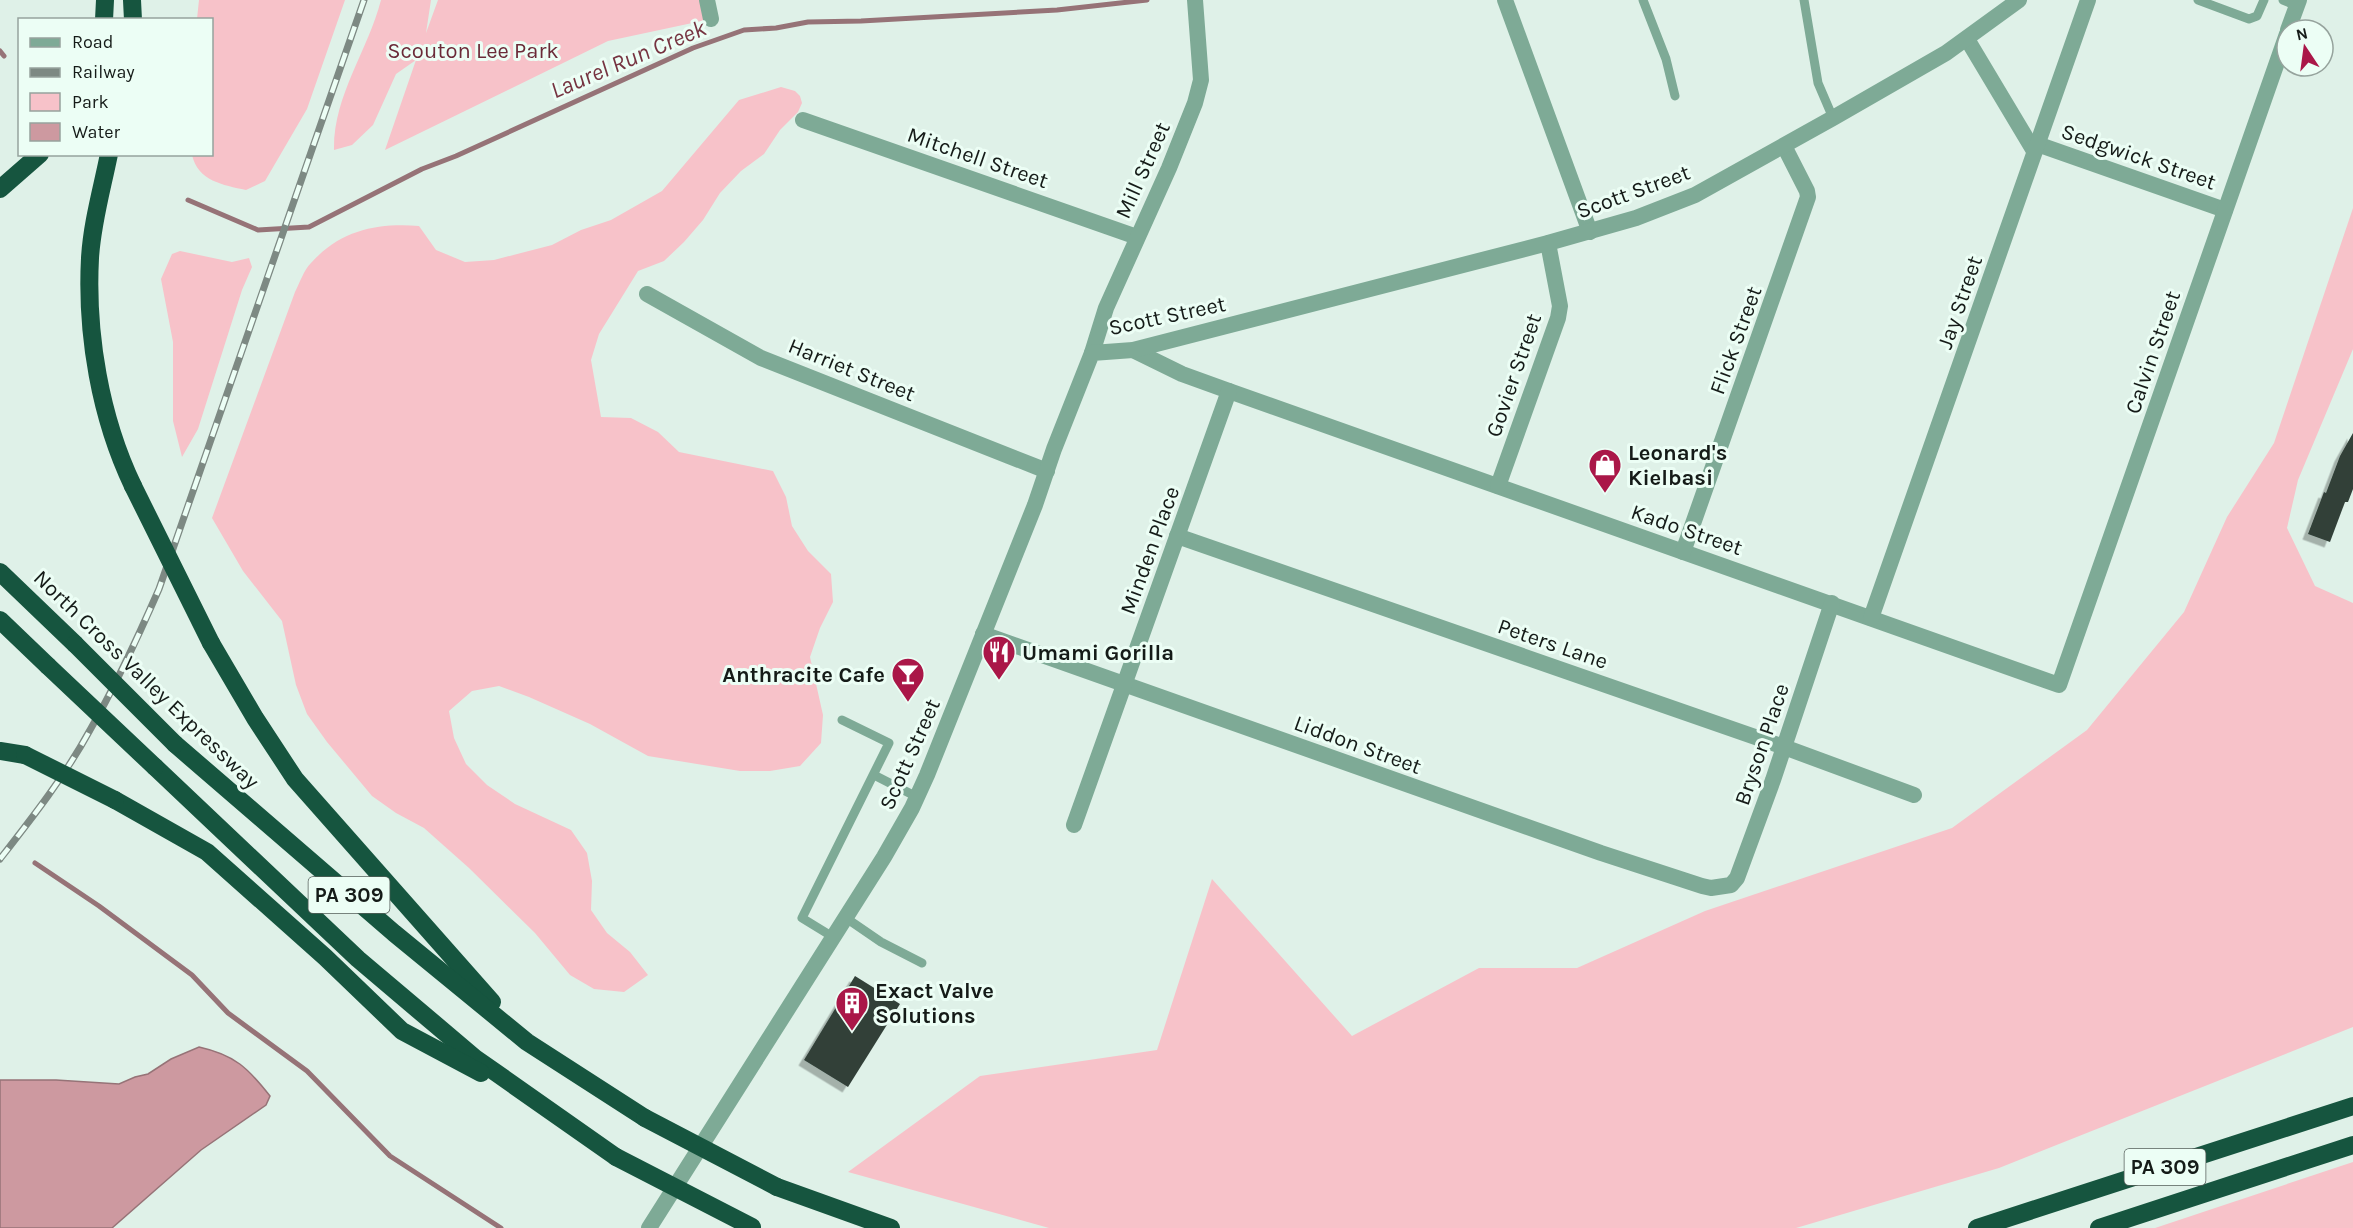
<svg xmlns="http://www.w3.org/2000/svg" width="2353" height="1228" viewBox="0 0 2353 1228" font-family="Karla,sans-serif">
  <defs>
    <filter id="shadow"><feDropShadow dx="-5.5" dy="5.5" stdDeviation="0" flood-color="#0004"/></filter>
  </defs>
  <rect width="100%" height="100%" fill="#dff1e8"/>
  <g fill="#f7c2c9">
    <path d="M199 0H345L307 109 265 181 246 190C223 185 198 181 192 155L212 154V20L197 19Z"/>
    <path d="M381 0H431L426 33 438 0H707L711 19 608 41 385 150 416 60 396 74 373 125 352 145 334 150C333 96 368 51 381 0Z"/>
    <path d="M781 87 795 91 800 96 802 103 798 112 780 130 764 154 741 171 720 193 703 220 684 242 664 261 638 271 599 334 591 360 601 417 631 418 658 432 679 452 773 471 786 497 792 526 808 551 831 574 833 602 820 628 810 657 823 715 821 743 800 766 770 771H740L648 756 590 724 529 697 499 686 472 691 449 711 454 738 466 764 487 785 515 804 571 830 587 853 592 881 591 910 607 933 630 952 648 975 624 992 594 989 570 975 535 933 469 868 424 828 396 813 372 796 327 742 307 714 296 685 282 621 243 571 212 518 295 292C300 282 304 270 311 263 341 230 377 223 419 226L436 250 465 262 494 260 552 245 581 230 611 220 662 191 739 100Z"/>
    <path d="M2353 208V349L2298 480 2287 528 2315 586 2353 603V1027L1999 1168 1796 1228H1049L848 1172 980 1076 1157 1050 1212 879 1352 1036 1479 968H1577L1705 911 1952 828 2087 730 2184 612 2227 517 2274 443Z"/>
    <path d="M180 251 232 262 249 258 252 267 242 290 198 429 182 457 173 421V342L161 279 172 254Z"/>
    <path d="M2353 1162V1228H2155Z"/>
  </g>
  <path fill="#cd99a0" stroke="#967377" stroke-width="1.5" d="M199 1047C235 1055 248 1068 270 1096L266 1105 201 1150 112 1228H0V1080H56L119 1084 135 1077 148 1074 171 1059Z"/>
  <g fill="none" stroke-linecap="round" stroke-linejoin="round">
    <g stroke="#967377" stroke-width="5">
      <path d="M0 51 4 56"/>
      <path d="M188 200 258 230 309 227 422 169 456 156 693 48 744 30 776 28 808 22 861 21 1057 10 1147 0"/>
      <path d="M35 863 99 906 192 975 228 1013 307 1071 390 1156 501 1228"/>
    </g>
  </g>
  <g fill="#324039" filter="url(#shadow)">
    <path d="M2353 433V489L2348 502H2345L2330 542 2308 534 2324 492 2326 493 2340 456Z"/>
    <path d="M855 976 900 1004 848 1087 804 1060Z"/>
  </g>
  <g fill="none" stroke-linecap="round" stroke-linejoin="round">
    <g stroke="#7eaa96" stroke-width="9">
      <path d="M1643 0 1666 59 1675 96"/>
      <path d="M1804 0 1818 83 1833 118"/>
      <path d="M2198 0 2249 19 2257 16 2264 0"/>
      <path d="M2283 0 2297 6"/>
      <path d="M874 775 917 797"/>
      <path d="M846 918 881 942 922 963"/>
      <path d="M833 937 802 918 889 743 842 720"/>
    </g>
    <g stroke="#7eaa96" stroke-width="16">
      <path d="M707 0 711 19"/>
      <path d="M1505 0 1590 232"/>
      <path d="M2288 30 2299 0"/>
      <path d="M1967 39 2034 151"/>
      <path d="M803 120 1137 237"/>
      <path d="M2037 144 2225 210"/>
      <path d="M647 294 761 358 1047 471"/>
      <path d="M1133 350 1182 374 1229 391 2059 685 2287 34"/>
      <path d="M1092 353 1106 308 1169 168 1195 103 1201 80 1195 0"/>
      <path d="M1498 486 1558 318 1560 306 1548 243"/>
      <path d="M1177 536 1784 747 1914 795"/>
      <path d="M1683 552 1808 197 1807 191 1784 146"/>
      <path d="M1871 618 2088 0"/>
      <path d="M983 634 1601 853 1702 886 1711 888 1731 885 1737 878 1773 780 1832 603"/>
      <path d="M1074 825 1229 391"/>
    </g>
    <path stroke="#7eaa96" stroke-width="16" d="M649 1228 884 857 912 808 927 775 1035 505 1054 449 1092 353 1133 350 1548 243 1636 218 1695 195 1833 118 1946 53 2019 0"/>
    <g stroke="#16553f" stroke-width="18">
      <path d="M132 0 133 20"/>
      <path d="M104 20 105 0"/>
      <path d="M109 154C102 189 92 223 90 258 86 334 100 417 133 486"/>
      <path d="M0 189 40 154"/>
      <path d="M0 572 75 644"/>
      <path d="M0 620 48 666"/>
      <path d="M211 643 255 718 295 779 492 1002"/>
      <path d="M175 744 394 933 527 1042 645 1118"/>
      <path d="M0 751 25 755"/>
      <path d="M155 767 358 959 475 1058 616 1157"/>
      <path d="M115 800 207 852 325 957 402 1031 481 1073"/>
      <path d="M777 1187 891 1228"/>
      <path d="M1977 1228 2353 1106"/>
      <path d="M2099 1228 2353 1145"/>
    </g>
    <g stroke="#7d8983" stroke-width="7">
      <path id="rail" d="M0 859C32 818 65 776 90 730 116 685 138 637 159 589L364 0"/>
    </g>
    <use href="#rail" stroke="#ecfef5" stroke-width="4.5" stroke-dasharray="14" stroke-linecap="butt"/>
    <g stroke="#16553f" stroke-width="18">
      <path d="M133 486 211 643"/>
      <path d="M75 644 175 744"/>
      <path d="M48 666 155 767"/>
      <path d="M25 755 115 800"/>
      <path d="M645 1118 777 1187"/>
      <path d="M616 1157 752 1227"/>
    </g>
  </g>
  <defs>
    <g id="shop-pin" transform="scale(1.725)"><path d="M0 17L-7.5 6A9.5 9.5 0 1 1 7.5 6Z" fill="#aa1748" stroke="#ecfef5"/><path d="M-5-2.5h2.3a2.7 3.5 0 0 1 5.4 0H5L5.5 6h-11ZM-1.5-2.5h3a1.5 2.3 0 0 0-3 0Z" fill="#fff"/></g>
    <g id="restaurant-pin" transform="scale(1.725)"><path d="M0 17L-7.5 6A9.5 9.5 0 1 1 7.5 6Z" fill="#aa1748" stroke="#ecfef5"/><path d="M-5-6h1v4h1v-4h1v4h1v-4h1v5L-1.5 .5V6h-2V.5L-5-1ZM5-6V6H3V1.5H1.5Q1.5-4 5-6Z" fill="#fff"/></g>
    <g id="bar-pin" transform="scale(1.725)"><path d="M0 17L-7.5 6A9.5 9.5 0 1 1 7.5 6Z" fill="#aa1748" stroke="#ecfef5"/><path d="M-6-5H6L.8 .8V4.5H3.5V6h-7V4.5H-.8V.8Z" fill="#fff"/></g>
    <g id="building-pin" transform="scale(1.725)"><path d="M0 17L-7.5 6A9.5 9.5 0 1 1 7.5 6Z" fill="#aa1748" stroke="#ecfef5"/><path d="M-4-6H4V6H1V3H-1V6H-4ZM-2.5-4.3h1.7v1.8h-1.7ZM.8-4.3h1.7v1.8H.8ZM-2.5-1h1.7V.8h-1.7ZM.8-1h1.7V.8H.8Z" fill="#fff"/></g>
  </defs>
  <g fill-rule="evenodd">
    <use href="#shop-pin" x="1605" y="465"/>
    <use href="#restaurant-pin" x="999" y="652"/>
    <use href="#bar-pin" x="908" y="674"/>
    <use href="#building-pin" x="852" y="1003"/>
  </g>
  <g text-anchor="middle" stroke-width="6" stroke-linejoin="round" paint-order="stroke">
    <g fill="#ecfef5" stroke="#565f5a" stroke-width="1.5">
      <rect x="308.5" y="877" width="81" height="36" rx="4.5"/>
      <rect x="2124.5" y="1149" width="81" height="36" rx="4.5"/>
    </g>
    <g font-size="21" font-weight="bold" fill="#151b18">
      <text x="349" y="902">PA 309</text>
      <text x="2165" y="1174">PA 309</text>
    </g>
    <g font-size="22" fill="#6b2a38" stroke="#ecfef5">
      <text x="473" y="58">Scouton Lee Park</text>
    </g>
    <g font-size="22" fill="#151b18" stroke="#ecfef5">
      <text transform="translate(2139 156) rotate(19)" y="8">Sedgwick Street</text>
      <text transform="translate(978 157) rotate(19)" y="8">Mitchell Street</text>
      <text transform="translate(1142 170) rotate(-66)" y="8">Mill Street</text>
      <text transform="translate(1633 191) rotate(-20)" y="8">Scott Street</text>
      <text transform="translate(1959 302) rotate(-71)" y="8">Jay Street</text>
      <text transform="translate(1167 315) rotate(-12)" y="8">Scott Street</text>
      <text transform="translate(1735 340) rotate(-70)" y="8">Flick Street</text>
      <text transform="translate(2152 352) rotate(-71)" y="8">Calvin Street</text>
      <text transform="translate(852 369) rotate(22)" y="8">Harriet Street</text>
      <text transform="translate(1513 375) rotate(-71)" y="8">Govier Street</text>
      <text transform="translate(1687 529) rotate(19)" y="8">Kado Street</text>
      <text transform="translate(1149 550) rotate(-70)" y="8">Minden Place</text>
      <text transform="translate(1553 643) rotate(19)" y="8">Peters Lane</text>
      <text transform="translate(147 679) rotate(44)" y="8">North Cross Valley Expressway</text>
      <text transform="translate(1358 744) rotate(20)" y="8">Liddon Street</text>
      <text transform="translate(1761 744) rotate(-71)" y="8">Bryson Place</text>
      <text transform="translate(909 754) rotate(-66)" y="8">Scott Street</text>
    </g>
    <g font-size="22" font-weight="bold" fill="#151b18" stroke="#ecfef5" text-anchor="start">
      <text x="1628" y="460">Leonard's<tspan x="1628" dy="25">Kielbasi</tspan></text>
      <text x="1022" y="660">Umami Gorilla</text>
      <text x="885" y="682" text-anchor="end">Anthracite Cafe</text>
      <text x="875" y="998">Exact Valve<tspan x="875" dy="25">Solutions</tspan></text>
    </g>
    <g font-size="24" font-style="italic" fill="#763441" stroke="#ecfef5">
      <text transform="translate(628 59) rotate(-23)" y="8">Laurel Run Creek</text>
    </g>
  </g>
  <rect x="18" y="18" width="195" height="138" fill="#ecfef5" stroke="#96a39d" stroke-width="1.5"/>
  <rect x="30" y="38" width="30" height="9" fill="#7eaa96" stroke="#96a39d" stroke-width="1.5"/>
  <text x="72" y="48" font-size="18" fill="#151b18">Road</text>
  <rect x="30" y="68" width="30" height="9" fill="#7d8983" stroke="#96a39d" stroke-width="1.5"/>
  <text x="72" y="78" font-size="18" fill="#151b18">Railway</text>
  <rect x="30" y="93" width="30" height="18" fill="#f7c2c9" stroke="#96a39d" stroke-width="1.5"/>
  <text x="72" y="108" font-size="18" fill="#151b18">Park</text>
  <rect x="30" y="123" width="30" height="18" fill="#cd99a0" stroke="#96a39d" stroke-width="1.5"/>
  <text x="72" y="138" font-size="18" fill="#151b18">Water</text>
  <g transform="translate(2305 48) rotate(347)"><circle r="28" fill="#ecfef5" stroke="#96a39d" stroke-width="1.5"/>
  <path d="M0-4.5L10 22L0 15L-10 22Z" fill="#aa1748"/>
  <text y="-9" font-size="16" font-weight="bold" text-anchor="middle" fill="#151b18">N</text>
  </g>
</svg>
